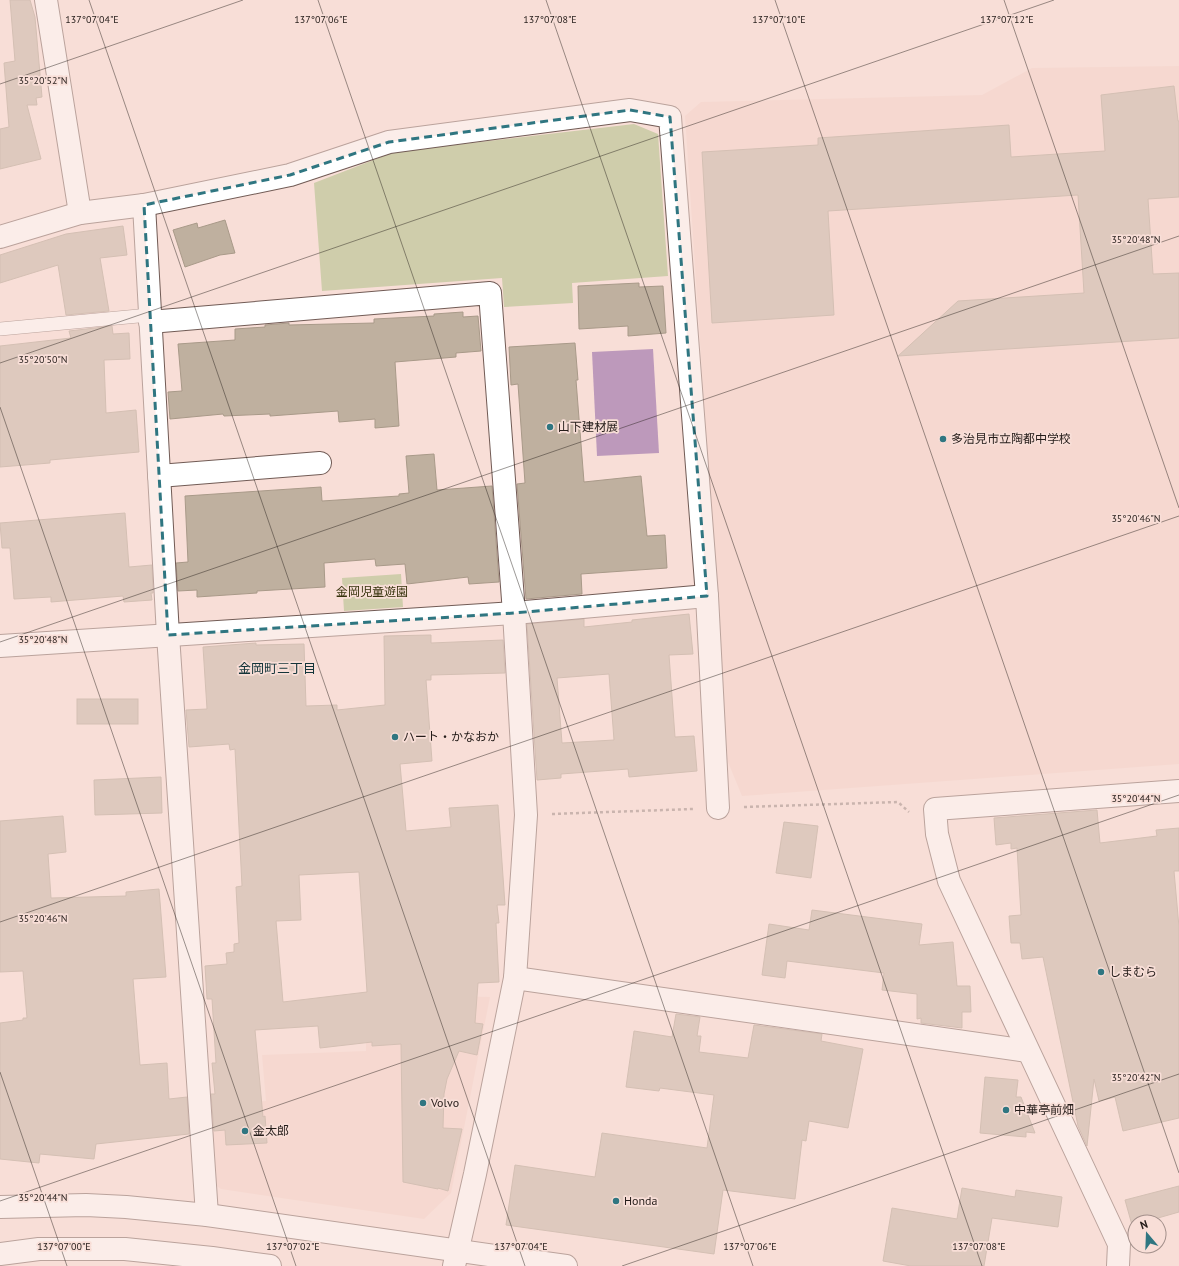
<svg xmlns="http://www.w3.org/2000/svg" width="1179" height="1266" viewBox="0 0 1179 1266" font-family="'PT Sans','Noto Sans JP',sans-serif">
  <rect width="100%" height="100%" fill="#f8ded7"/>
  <g fill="#f3d1c8">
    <path d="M1179 66V764L742 796 728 762 685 116 701 102 982 95 1032 68Z"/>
    <path d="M366 994 490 997 451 1193 424 1219 221 1189 208 1180 205 1105 266 1101 262 1055 366 1051Z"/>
  </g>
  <g fill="#cfcdab">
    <path d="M634 124 658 134 668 276 572 283 573 303 504 307 502 278 322 291 314 183 394 152Z"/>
    <path d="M401 574 403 607 344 611 342 578Z"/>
  </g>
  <path fill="#bd99bb" d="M653 349 659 453 597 456 592 352Z"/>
  <g fill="#bfb09f" stroke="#a99a89" fill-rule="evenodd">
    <path d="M10 0H30L35 17 42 97 36 98 37 105H27L41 159 0 169V129L9 127 4 63 15 61Z"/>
    <path d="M1174 86 1178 121H1179V197L1148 199 1153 274 1179 273V338L898 356 958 301 1084 293 1078 195 828 211 834 315 712 323 702 152 818 145V138L1009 125 1011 157 1105 151 1101 95Z"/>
    <path d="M225 220 235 253 220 255 185 267 173 230 197 223 198 228Z"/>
    <path d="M123 226 127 255 100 258 109 311 66 315 58 265 0 283V255L66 234Z"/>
    <path d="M639 283V287L663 286 666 333 628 336V326L579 329 578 286Z"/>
    <path d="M463 312V317L478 316 481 351 456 353V357L395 362 399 426 375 428V419L339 422 338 411 270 416V414L224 416 223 414 170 419 168 392 182 391 178 344 235 340V329L265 327V325L289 323V325L374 323V319L434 316V314Z"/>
    <path d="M112 326 113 334 129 333 130 359 104 360 106 413 136 410 139 452 50 460V463L0 467V346L71 338 69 331Z"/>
    <path d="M575 343 578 380H576L584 482 641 476 647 536 665 535 667 568 581 574 582 594 526 599 517 484 525 483 518 384 511 385 509 347Z"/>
    <path d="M434 454 437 490 492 486 499 582 469 584 468 577 407 584 405 564 376 566 375 559 324 563 325 587 257 591V593L197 597V590L178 591 176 563 188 562 185 496 321 487 322 501 399 496V494L409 493 406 456Z"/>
    <path d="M125 513 129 567 152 565 153 593H151L152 600 124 602 123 596 51 602V597L14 599 10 548H2L0 523Z"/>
    <path d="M689 614 693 654 669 655 675 737 694 736 697 771 629 777 628 769 561 774V778L537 780 527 624 584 619V627L632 622V620ZM609 674 614 740 562 743 557 678Z"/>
    <path d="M431 635V643L503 640 505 673 431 675V680H426L432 761 400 764 406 831 451 827 449 808 498 805 505 905H497L499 923H496L499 982 478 983 475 1023 483 1024 477 1055 459 1051 447 1079 444 1094 443 1128 462 1129 448 1191 438 1188V1189L403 1182 401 1044 372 1046V1042L320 1048 318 1026 255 1030 263 1117 265 1116 267 1143 226 1145 225 1130 214 1131 211 1094H215L212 1063H216L212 999H207L205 966 227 964 226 953 234 952V944L239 943 236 887 242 886 235 749 230 750 229 744 189 747 186 710 207 709 203 647 256 643V645L304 644 306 706 337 705V710L385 705 384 636ZM359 872 367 992 283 1002 276 921 301 920 299 875Z"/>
    <rect x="77" y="699" width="61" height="25"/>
    <path d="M161 777 162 813 95 815 94 780Z"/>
    <path d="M1097 810 1100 843 1157 836 1156 830 1179 828V871H1174L1179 927V1118L1123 1131 1115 1097 1099 1101 1094 1079 1087 1146 1078 1126 1043 957 1022 959 1020 943H1011L1009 916 1021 915 1017 848 1011 849V843L996 845 994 818Z"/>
    <path d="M63 816 66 852 48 854 51 898 126 896V892L159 889 166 977 133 979 140 1065 167 1063 169 1099 187 1097 189 1134 96 1144 94 1159 40 1154 39 1163 0 1159V1023L23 1020V1018H27L23 971 0 972V821Z"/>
    <path d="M784 822 818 826 811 878 776 873Z"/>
    <path d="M812 910 922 924 919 945 953 942 957 986H970L971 1012H962V1028L921 1023V1018L917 1019V994L882 990 884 973 787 961 785 978 762 975 769 924 809 930Z"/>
    <path d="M676 1014 700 1017 697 1036H701L699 1052 748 1058 754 1025 822 1034 821 1041 863 1049 848 1128 809 1121 806 1141 802 1140 795 1199 723 1190 714 1254 506 1225 515 1165 595 1177 602 1133 707 1148 714 1095 660 1088 659 1091 626 1087 634 1031 672 1037Z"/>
    <path d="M985 1077 1018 1080 1016 1097H1021L1035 1133 1026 1132V1137L980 1133Z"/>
    <path d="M1179 1186V1212L1144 1222H1135V1224L1132 1225 1125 1200Z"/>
    <path d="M962 1188 1015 1197 1016 1190 1062 1197 1058 1227 992 1218 984 1266H911L883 1261 892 1208 957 1219Z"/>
  </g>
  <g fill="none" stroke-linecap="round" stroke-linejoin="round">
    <g stroke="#715b55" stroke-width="14">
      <path id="service" d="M0 329 149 315"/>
    </g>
    <g stroke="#715b55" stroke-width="24">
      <g id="minor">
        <path d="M46 0 80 213"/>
        <path d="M144 205 168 635 207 1215"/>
        <path d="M0 237 80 213 144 205 290 175 389 142 630 110 670 117 707 596 718 808"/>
        <path d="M150 322 490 293 514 613 526 815 515 978 475 1174 454 1266"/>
        <path d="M159 476 320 463"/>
        <path d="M0 646 514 613 707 596"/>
        <path d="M515 978 1028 1051"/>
        <path d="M1118 1266 1119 1244 949 881 937 834 935 809 1179 791"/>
      </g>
    </g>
    <g stroke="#715b55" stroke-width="24">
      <g id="tertiary">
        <path d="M0 1207 86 1205 126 1207 207 1215 566 1266"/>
        <path d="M0 1254 39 1249H125L212 1258 270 1266"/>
      </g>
    </g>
    <g stroke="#93827d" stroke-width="2.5" stroke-dasharray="3 3" stroke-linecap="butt">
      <path d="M744 807 898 802 909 812"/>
      <path d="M552 814 693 809"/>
    </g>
    <use href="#service" stroke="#fff" stroke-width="13"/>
    <use href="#minor" stroke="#fff" stroke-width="22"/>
    <use href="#tertiary" stroke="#fff" stroke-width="22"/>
  </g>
  <path d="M0 0H1179V1266H0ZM630 110 670 117 707 596 514 613 168 635 144 205 290 175 389 142Z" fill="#f8ded7" fill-opacity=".55" fill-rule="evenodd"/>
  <path fill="none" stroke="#2f7681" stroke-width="3" stroke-dasharray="8 5" stroke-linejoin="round" d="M630 110 670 117 707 596 514 613 168 635 144 205 290 175 389 142Z"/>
  <path fill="none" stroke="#241c19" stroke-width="1" stroke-opacity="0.45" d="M89 0 525 1266M318 0 753 1266M546 0 982 1266M775 0 1179 1173M1004 0 1179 508M0 84 243 0M0 363 1054 0M0 407 296 1266M0 642 1179 236M0 922 1179 516M0 1072 67 1266M0 1201 1179 795M622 1266 1179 1074"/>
  <g fill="#2f7681" stroke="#f8ded7" stroke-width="1.5">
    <circle cx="550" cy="427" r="4"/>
    <circle cx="943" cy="439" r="4"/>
    <circle cx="395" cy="737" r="4"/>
    <circle cx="1101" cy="972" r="4"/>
    <circle cx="423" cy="1103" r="4"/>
    <circle cx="1006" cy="1110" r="4"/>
    <circle cx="245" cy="1131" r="4"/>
    <circle cx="616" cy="1201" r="4"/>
  </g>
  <g text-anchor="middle" stroke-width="3.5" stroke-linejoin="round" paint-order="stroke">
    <g font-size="12" fill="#241c19" stroke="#f8ded7" text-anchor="start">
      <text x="558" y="431">山下建材展</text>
      <text x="951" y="443">多治見市立陶都中学校</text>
      <text x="403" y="741">ハート・かなおか</text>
      <text x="1109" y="976">しまむら</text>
      <text x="431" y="1107">Volvo</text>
      <text x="1014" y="1114">中華亭前畑</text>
      <text x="253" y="1135">金太郎</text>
      <text x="624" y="1205">Honda</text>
    </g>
    <g font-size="12" fill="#35320b" stroke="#f8ded7">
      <text x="372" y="596">金岡児童遊園</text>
    </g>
    <g font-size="13" fill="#123439" stroke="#f8ded7">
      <text x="277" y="673">金岡町三丁目</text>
    </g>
  </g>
  <g font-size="10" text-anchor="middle" fill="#241c19" stroke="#f8ded7" stroke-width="3.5" stroke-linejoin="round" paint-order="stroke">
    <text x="92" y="23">137°07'04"E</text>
    <text x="321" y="23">137°07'06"E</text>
    <text x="550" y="23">137°07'08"E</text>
    <text x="779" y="23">137°07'10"E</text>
    <text x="1007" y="23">137°07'12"E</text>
    <text x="43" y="84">35°20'52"N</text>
    <text x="1136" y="243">35°20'48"N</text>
    <text x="43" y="363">35°20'50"N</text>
    <text x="1136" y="522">35°20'46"N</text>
    <text x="43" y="643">35°20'48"N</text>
    <text x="1136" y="802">35°20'44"N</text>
    <text x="43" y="922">35°20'46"N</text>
    <text x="1136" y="1081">35°20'42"N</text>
    <text x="43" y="1201">35°20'44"N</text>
    <text x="64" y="1250">137°07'00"E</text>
    <text x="293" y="1250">137°07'02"E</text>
    <text x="521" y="1250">137°07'04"E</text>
    <text x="750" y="1250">137°07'06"E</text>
    <text x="979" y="1250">137°07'08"E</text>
  </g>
  <g transform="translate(1147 1234) rotate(341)"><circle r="19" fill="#f8ded7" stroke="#a3908b"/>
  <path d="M0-3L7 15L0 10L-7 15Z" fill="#2f7681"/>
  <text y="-6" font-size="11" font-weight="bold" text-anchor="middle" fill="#241c19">N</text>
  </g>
</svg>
